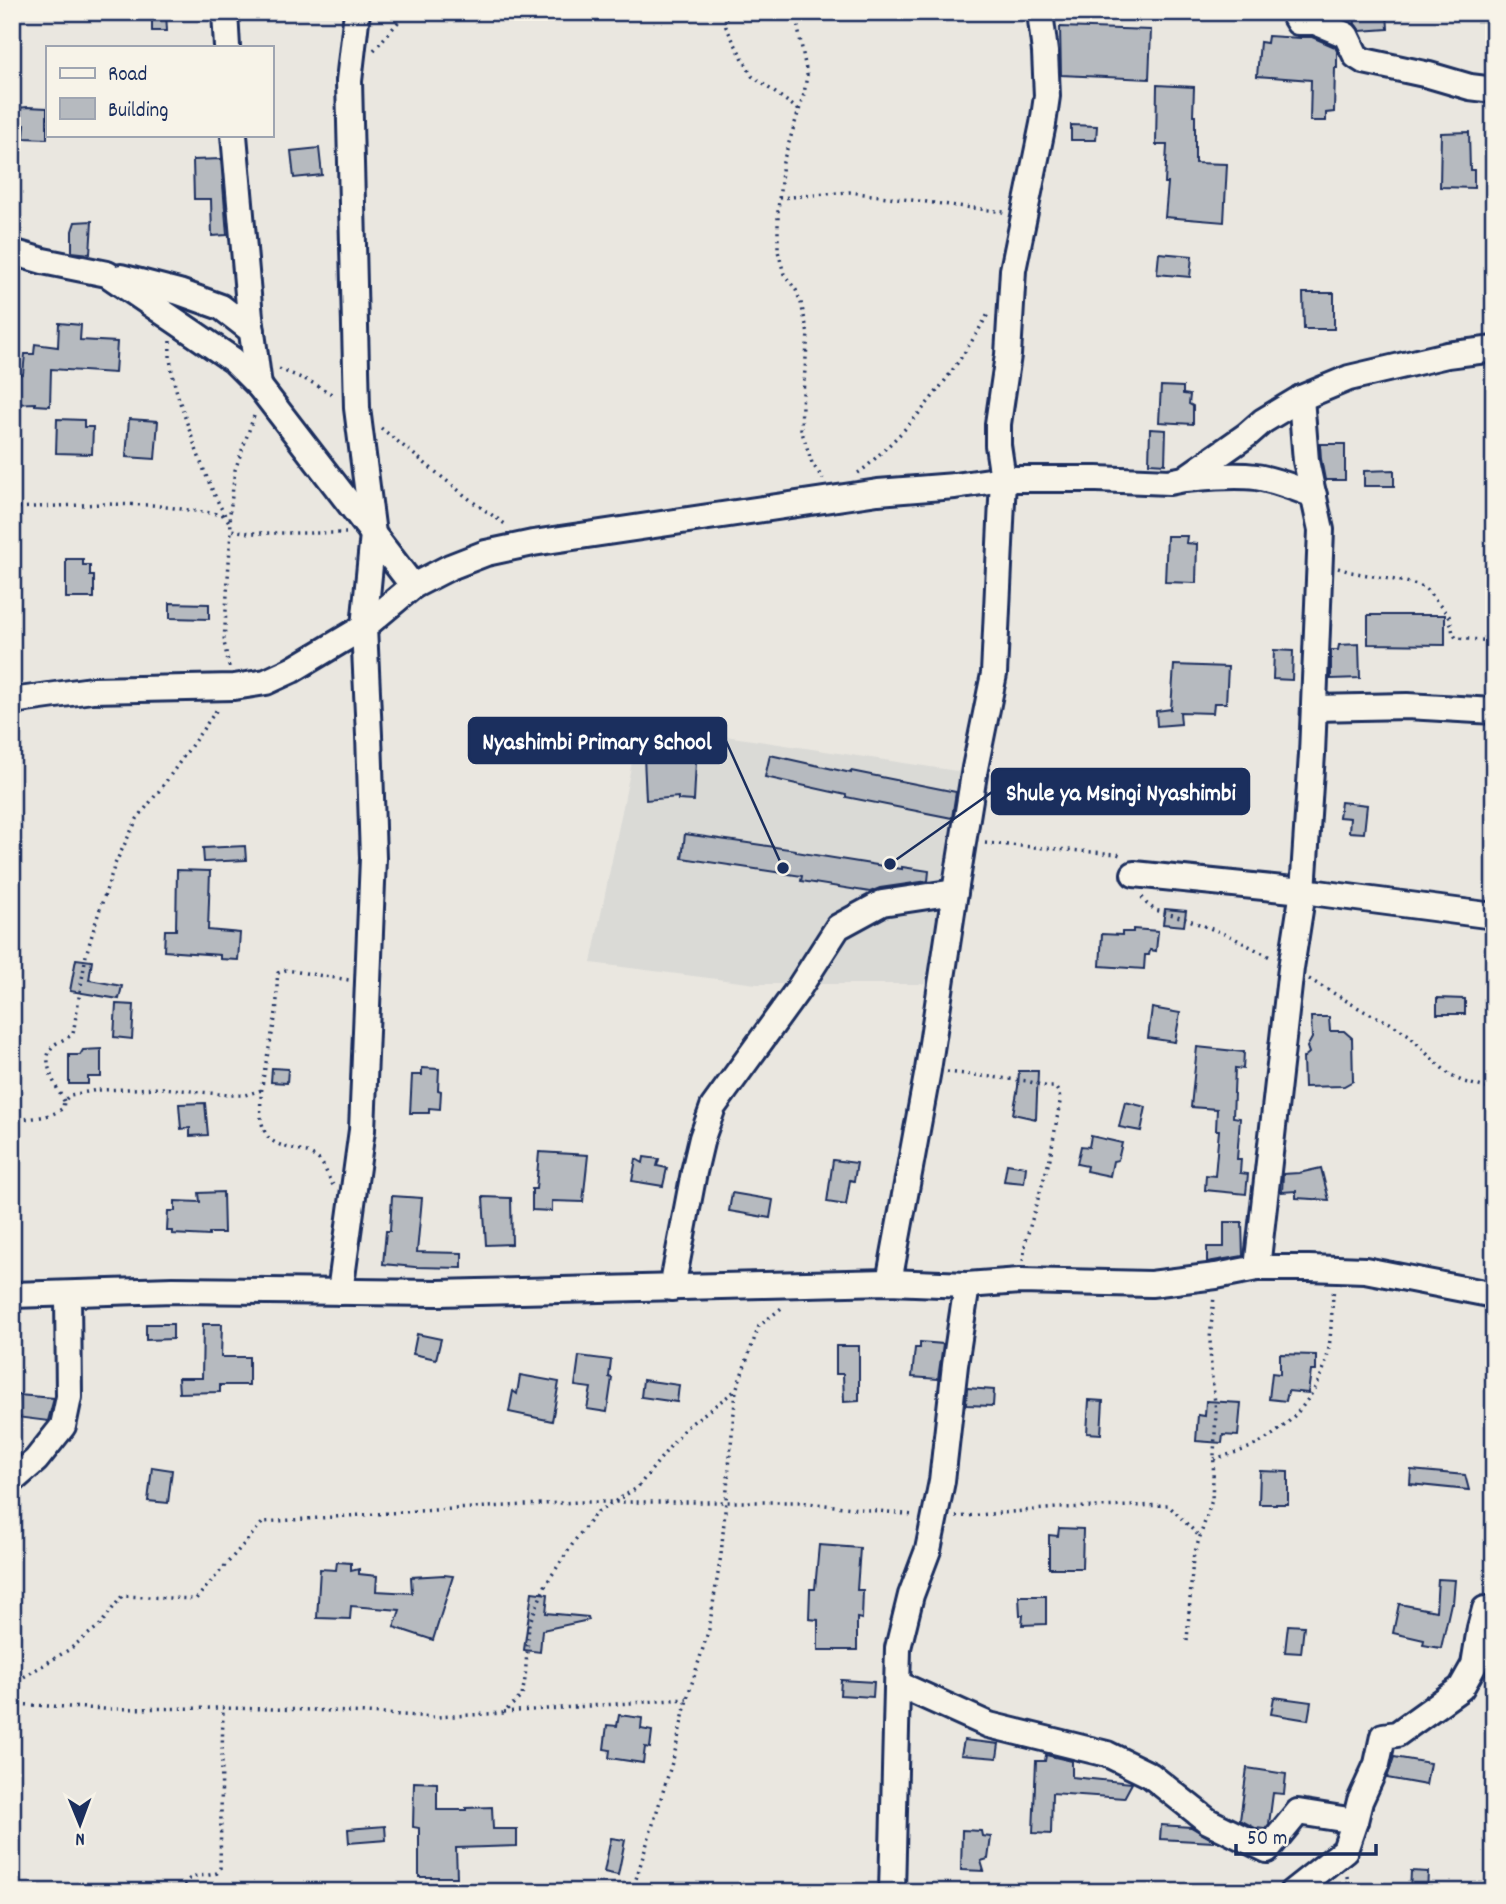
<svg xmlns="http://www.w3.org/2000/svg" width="1506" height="1904" viewBox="0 0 1506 1904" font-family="Dekko,sans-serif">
  <rect width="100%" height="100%" fill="#eae7e0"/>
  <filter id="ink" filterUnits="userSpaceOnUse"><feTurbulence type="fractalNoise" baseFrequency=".0143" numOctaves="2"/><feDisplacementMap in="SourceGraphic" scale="14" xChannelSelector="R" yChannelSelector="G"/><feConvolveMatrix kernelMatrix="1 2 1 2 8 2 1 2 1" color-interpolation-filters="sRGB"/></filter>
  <g filter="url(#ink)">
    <path fill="#dadad6" d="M640 723 970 773 936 984H756L591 963Z"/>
    <g fill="#b6babf" stroke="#1b2f5e" stroke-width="2">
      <path d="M152 12H166L167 31H152Z"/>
      <path d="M1387 13 1388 29 1360 31 1355 24 1354 14Z"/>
      <path d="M1060 27 1151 30 1149 79 1061 75Z"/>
      <path d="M1268 36 1300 38V37H1312L1335 47 1337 51V68H1335L1334 112 1326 113V121H1310L1311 80 1257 76 1260 42 1267 43Z"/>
      <path d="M1157 85 1194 87 1193 116H1195V163L1227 164 1224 222 1165 217 1168 183H1165L1167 145H1156Z"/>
      <path d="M28 107 47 108V139L24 138 25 125H17V108Z"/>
      <path d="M1071 125 1097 126 1096 140H1071Z"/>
      <path d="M1469 132 1470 170H1474V188L1440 187 1441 133Z"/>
      <path d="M319 148 322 175 294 178 291 151Z"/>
      <path d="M221 159 227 235 212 236 211 199H194L193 160Z"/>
      <path d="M92 221 90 254 72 252V231L75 222Z"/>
      <path d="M1159 253 1192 256 1190 277 1157 274Z"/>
      <path d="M1303 293H1334V329H1304Z"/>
      <path d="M59 323 81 325 80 340 117 342 115 373 51 369 50 406 35 405V403L12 404V375L23 374 25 354H34L35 344 58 347Z"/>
      <path d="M1161 386 1183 387V394L1190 395 1189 404 1193 406V424L1159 422Z"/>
      <path d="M57 419 84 420V427H93L92 454 56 453Z"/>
      <path d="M129 419 158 421 155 459 126 457Z"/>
      <path d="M1150 429 1166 430 1165 464 1149 463Z"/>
      <path d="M1320 444H1345V480H1325L1321 459Z"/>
      <path d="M1394 470V486H1364V471Z"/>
      <path d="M1167 536H1187L1186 543 1197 544 1196 583 1165 582Z"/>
      <path d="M66 559H83V565H90V576H94V598H66Z"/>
      <path d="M170 603 209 604V619L170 618Z"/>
      <path d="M1368 615H1445V645L1368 644Z"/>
      <path d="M1359 644 1360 678 1331 679V650H1338L1339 645Z"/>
      <path d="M1274 650 1293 651 1292 680 1273 679Z"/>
      <path d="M1174 665 1228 667 1226 703H1214L1213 713 1180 712 1181 724 1157 726 1156 711 1171 709Z"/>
      <path d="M770 755 851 773V771L956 792 952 818 846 797V795L765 777Z"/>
      <path d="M660 756V759L696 761 694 801 678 800V797L646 800 644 757Z"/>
      <path d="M1341 802 1367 805 1364 833 1349 832 1350 818 1339 817Z"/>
      <path d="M685 834 796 850V852L902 869V867L929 871 928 881 880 888 870 892 801 881 802 876 682 858Z"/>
      <path d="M245 846 246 860 204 862 203 848Z"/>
      <path d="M177 870 210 871 208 930 240 933 238 960 220 959V955L164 951 165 930H176Z"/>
      <path d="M1165 909 1186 911 1184 926 1163 924Z"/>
      <path d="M1133 929 1158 931 1156 951 1150 950 1149 955H1145L1144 969 1100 966 1102 934 1122 935V932H1133Z"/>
      <path d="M76 959 92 961 89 980 122 986 119 999 70 991Z"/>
      <path d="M1437 998 1465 999V1014H1437Z"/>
      <path d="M116 1004 134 1005 132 1039 114 1037Z"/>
      <path d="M1152 1008 1180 1013 1175 1042 1148 1038Z"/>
      <path d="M1311 1017H1329L1330 1031H1344L1352 1038 1353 1081 1344 1086 1304 1087 1303 1058 1309 1053 1307 1047 1312 1038Z"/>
      <path d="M1197 1047 1244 1052 1243 1069 1235 1068 1233 1117 1240 1118 1237 1159H1241L1240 1173 1248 1174 1246 1194 1205 1190 1206 1175 1215 1176 1219 1130H1216L1217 1109 1191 1107Z"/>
      <path d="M101 1049V1077H88V1084H69V1055H80L83 1050Z"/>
      <path d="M272 1068 288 1069 287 1083 271 1082Z"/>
      <path d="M422 1068 439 1069 438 1090 441 1091 440 1109 429 1108V1113H410L412 1075H422Z"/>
      <path d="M1019 1071H1038L1036 1119 1013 1114 1018 1087Z"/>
      <path d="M1125 1102 1146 1107 1141 1131 1119 1127Z"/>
      <path d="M205 1103 208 1135 190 1136V1128L181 1129 179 1104Z"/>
      <path d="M1091 1136 1122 1143 1118 1160 1113 1161 1110 1176 1086 1171 1087 1166 1077 1164 1081 1146 1089 1147Z"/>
      <path d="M539 1152 588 1155 583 1202 552 1201V1211L532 1210V1189H536Z"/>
      <path d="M644 1157 659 1159 657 1166 667 1168 663 1186 632 1181 636 1159 643 1163Z"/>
      <path d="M833 1160 857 1163 854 1181 850 1180 846 1205 827 1202Z"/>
      <path d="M1007 1164 1026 1167 1024 1183 1004 1181Z"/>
      <path d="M1321 1168 1329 1200 1296 1198V1191L1282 1192 1283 1174 1299 1173Z"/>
      <path d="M223 1192 224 1233H209V1236L172 1234V1231H167L168 1211H175V1201L200 1202 199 1193Z"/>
      <path d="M732 1193 773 1200 770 1218 729 1211Z"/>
      <path d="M392 1196 422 1198 417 1252 462 1253V1268L415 1267 383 1264 386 1231H390Z"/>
      <path d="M483 1197 511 1198 512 1244 486 1245Z"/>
      <path d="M1224 1222H1242L1243 1256 1207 1262V1247H1224Z"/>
      <path d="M146 1324H173V1339L146 1340Z"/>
      <path d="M203 1324H222L221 1357H249V1385H220V1392L179 1393 178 1378H202Z"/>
      <path d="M417 1334 441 1339 436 1359 413 1354Z"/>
      <path d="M920 1342 943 1344 938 1379 912 1377 915 1348H920Z"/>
      <path d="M836 1346H859V1401L844 1402 843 1374H836Z"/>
      <path d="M1280 1354 1316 1355V1371H1311L1308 1393 1288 1391 1286 1401 1269 1399 1272 1373 1280 1374Z"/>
      <path d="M579 1356 611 1360 609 1377 612 1378 607 1412 587 1409 591 1388 575 1386Z"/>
      <path d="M520 1375 559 1382 552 1421 509 1412 513 1391 517 1394Z"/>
      <path d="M643 1380 679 1385 677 1402 641 1397Z"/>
      <path d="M967 1388 994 1390 993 1406 966 1405Z"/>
      <path d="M18 1395 54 1398 48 1421 16 1417Z"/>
      <path d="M1089 1400 1103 1401 1101 1434 1087 1433Z"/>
      <path d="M1206 1401 1241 1403 1238 1436 1223 1435 1222 1443 1196 1441 1198 1415 1205 1416Z"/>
      <path d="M152 1467 172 1470 168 1503 148 1501Z"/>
      <path d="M1411 1470 1465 1475 1469 1490 1410 1484Z"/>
      <path d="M1260 1471 1288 1472V1504H1259Z"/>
      <path d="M1059 1528 1083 1529 1082 1568H1049V1535L1058 1536Z"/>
      <path d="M819 1545 860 1548 857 1590H863L862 1619 857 1618V1650H818V1620L809 1619 810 1589H815Z"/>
      <path d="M337 1562 351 1563V1571L359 1569V1574L377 1576 376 1591 412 1593 411 1577 444 1575 453 1576 433 1640 394 1627 400 1610 351 1606 350 1619 317 1618 320 1569 336 1570Z"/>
      <path d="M1438 1579 1455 1580 1453 1603H1451L1441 1648 1423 1645 1424 1640 1393 1633 1399 1604 1436 1611Z"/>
      <path d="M532 1592 548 1594 546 1613 588 1617 589 1620 542 1630 540 1652 524 1650Z"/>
      <path d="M1019 1596H1046V1624L1022 1625 1023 1615H1020Z"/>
      <path d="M1288 1625 1304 1626 1301 1653 1285 1652Z"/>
      <path d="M841 1680 874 1682 873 1697 840 1695Z"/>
      <path d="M1274 1697 1311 1702 1308 1720 1271 1714Z"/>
      <path d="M619 1715 642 1718 641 1729 652 1731 650 1748 645 1747 643 1763 609 1758 610 1750 604 1749 607 1725 617 1726Z"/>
      <path d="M964 1740 999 1744 997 1758 961 1755Z"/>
      <path d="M1046 1755 1072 1761V1777L1132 1783 1124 1798 1052 1793 1051 1834 1033 1833 1036 1761H1045Z"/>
      <path d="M1394 1757 1430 1763 1426 1785 1387 1778Z"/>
      <path d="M1247 1768 1286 1774 1284 1794 1273 1793 1269 1824 1265 1829 1255 1828 1240 1820Z"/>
      <path d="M414 1782 437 1783V1810H466V1808L492 1807 493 1829H517V1846L456 1848 457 1877H419V1828L413 1827Z"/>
      <path d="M1161 1825 1191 1827 1213 1840V1842L1160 1839Z"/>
      <path d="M385 1826 386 1840 349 1843 348 1829Z"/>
      <path d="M962 1830 981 1831 982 1836 991 1837 988 1859 981 1861 984 1871 961 1870Z"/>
      <path d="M611 1838 625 1840 618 1875 604 1872Z"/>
      <path d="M1411 1871 1428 1872 1427 1892H1410Z"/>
    </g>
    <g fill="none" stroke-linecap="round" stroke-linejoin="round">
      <g stroke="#1b2f5e" stroke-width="30">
        <g id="minor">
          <path d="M225 12 227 47"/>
          <path d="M1292 12 1298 22H1315L1346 35 1356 56 1364 61 1429 75 1470 87 1494 90"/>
          <path d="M234 135 250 317 259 386"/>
          <path d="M12 252 43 261 107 274 233 360 259 386 413 586"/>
          <path d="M121 277 179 292 221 307 252 331"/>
          <path d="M1185 479C1208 477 1233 474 1256 477 1276 480 1295 488 1314 495"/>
          <path d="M12 701 92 690 234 687 266 682 292 670 364 627 413 586 450 567 486 553 533 543 878 492 955 486 1003 479H1097L1169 482 1184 479 1247 435 1263 421 1301 398 1349 378 1447 355 1494 349"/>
          <path d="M1314 708 1407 706 1494 711"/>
          <path d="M1134 874 1303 891 1494 916"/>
          <path d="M1257 1268 1291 968 1303 891 1312 754 1321 530 1306 461 1301 398"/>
          <path d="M889 1282 928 1070 955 892 975 768 994 674 1003 479 998 445V424L1008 355 1013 270 1043 124 1047 96 1045 52 1040 12"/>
          <path d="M672 1288 694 1172 702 1138 713 1107 797 991 838 927 882 903 955 892"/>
          <path d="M340 1292 362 1130 373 858 369 735 364 627 373 534 357 408 349 81 357 12"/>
          <path d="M12 1295 173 1290 438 1293 889 1282 967 1285 1020 1281 1151 1284 1216 1276 1257 1268H1309L1365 1270 1494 1295"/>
          <path d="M12 1481 36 1460 63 1426 69 1397 68 1294"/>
          <path d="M898 1684 989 1725 1107 1754 1150 1775 1208 1821 1267 1850 1298 1812 1355 1821"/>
          <path d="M892 1892 898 1648 911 1595 928 1550 942 1481 955 1365 967 1285"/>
          <path d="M1292 1892 1345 1850 1355 1821 1360 1801 1377 1764 1383 1736 1397 1734 1461 1688 1474 1665 1480 1628 1485 1609 1494 1611"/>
        </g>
      </g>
      <g stroke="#1b2f5e" stroke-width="3.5" stroke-dasharray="2 5" stroke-linecap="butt">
        <path d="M725 12 726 27 752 76 799 110"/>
        <path d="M795 12 807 75 804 94 783 162 778 210V251L784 274 796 290 801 303 808 334 802 405 801 429 812 463 823 479"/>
        <path d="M374 50 407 12"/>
        <path d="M779 198 849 192 1004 212"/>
        <path d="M170 341C168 373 180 402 190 432 201 463 212 494 229 522"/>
        <path d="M279 369 309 381 335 396"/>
        <path d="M254 416 235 470 230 513 231 530 250 533H346"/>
        <path d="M381 428 473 502 508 526"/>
        <path d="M858 473C869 466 877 456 886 448 927 409 960 363 988 314"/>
        <path d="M12 508 104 504 152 505 225 515"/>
        <path d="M1338 568 1351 572 1406 582 1424 587 1449 616 1453 633 1456 638 1494 641"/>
        <path d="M229 667 224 642 231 530"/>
        <path d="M985 843 1117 854 1123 856"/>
        <path d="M1142 897 1147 904 1155 910 1184 918 1232 937 1272 958"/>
        <path d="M1309 979 1364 1011 1390 1023 1409 1035 1428 1055 1451 1076 1464 1082 1494 1090"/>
        <path d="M947 1072 1027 1081 1048 1087H1055L1059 1093 1060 1102 1050 1158 1026 1240 1023 1261"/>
        <path d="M64 1101C57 1088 39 1060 53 1046 58 1041 67 1039 73 1034L86 955 97 918 115 864 137 819 162 787 218 708"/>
        <path d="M12 1120C29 1118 49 1119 63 1108L64 1101 70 1095 98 1090 163 1088 228 1095H245L262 1090"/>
        <path d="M333 1185C328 1178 326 1168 320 1161 307 1148 284 1151 270 1139 247 1118 273 1040 276 1012 278 999 276 986 278 973L286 970 349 980"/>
        <path d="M1214 1459C1226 1455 1239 1452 1251 1447 1288 1431 1320 1393 1328 1353 1332 1332 1331 1309 1334 1288"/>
        <path d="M956 1517 1057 1508 1168 1505 1200 1537"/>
        <path d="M1187 1641 1193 1558 1212 1500 1216 1411 1211 1369 1210 1339 1214 1296"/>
        <path d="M12 1684 70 1649 100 1625 122 1596 196 1599 263 1522 418 1511 578 1502H799L914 1515"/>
        <path d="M12 1704 105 1709 223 1708 313 1710 437 1717 503 1713 522 1696 525 1679 529 1624 546 1584 576 1539 596 1513 637 1488 685 1428 736 1390"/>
        <path d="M504 1712 687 1699"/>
        <path d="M1347 1876 1349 1892"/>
        <path d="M182 1892C188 1870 199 1879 217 1873L220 1868 223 1708"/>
        <path d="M632 1892 674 1756 687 1699 709 1629 721 1555 736 1390 759 1326 784 1306"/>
      </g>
      <use href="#minor" stroke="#f7f3e8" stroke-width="24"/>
    </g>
  </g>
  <path fill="none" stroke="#1b2f5e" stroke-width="2.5" d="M783 868L726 741M890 864L992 792"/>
  <g fill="#1b2f5e" stroke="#f7f3e8" stroke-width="2.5">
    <circle cx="783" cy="868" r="7"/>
    <circle cx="890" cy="864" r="7"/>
  </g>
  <g fill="#1b2f5e" stroke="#1b2f5e" stroke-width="2.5">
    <rect x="469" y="718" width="257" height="45" rx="7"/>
    <rect x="992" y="769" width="257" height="45" rx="7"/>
  </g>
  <g font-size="24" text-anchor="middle" font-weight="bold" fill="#fff">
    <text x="597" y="749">Nyashimbi Primary School</text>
    <text x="1121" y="800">Shule ya Msingi Nyashimbi</text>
  </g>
  <rect width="1506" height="1904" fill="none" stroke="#f7f3e8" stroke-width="42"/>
  <rect x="21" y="21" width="1464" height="1862" fill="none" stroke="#1b2f5e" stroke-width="2.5" filter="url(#ink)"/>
  <rect x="46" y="46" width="228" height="91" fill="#f7f3e8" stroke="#9fa5b1" stroke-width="2"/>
  <rect x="60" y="68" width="35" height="10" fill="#f7f3e8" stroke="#9fa5b1" stroke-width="2"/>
  <text x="108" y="80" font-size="21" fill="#1b2f5e">Road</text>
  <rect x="60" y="98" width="35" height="21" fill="#b6babf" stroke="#9fa5b1" stroke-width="2"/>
  <text x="108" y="116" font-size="21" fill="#1b2f5e">Building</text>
  <g transform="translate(80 1824) rotate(179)" stroke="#f7f3e8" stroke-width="5" paint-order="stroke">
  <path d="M0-5L12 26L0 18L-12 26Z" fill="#1b2f5e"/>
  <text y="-10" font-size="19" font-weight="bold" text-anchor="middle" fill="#1b2f5e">N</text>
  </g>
  <path d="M1236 1844v10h140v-10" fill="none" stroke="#1b2f5e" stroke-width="3.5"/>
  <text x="1247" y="1844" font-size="21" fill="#1b2f5e" stroke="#f7f3e8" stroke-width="5" paint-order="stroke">50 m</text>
</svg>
